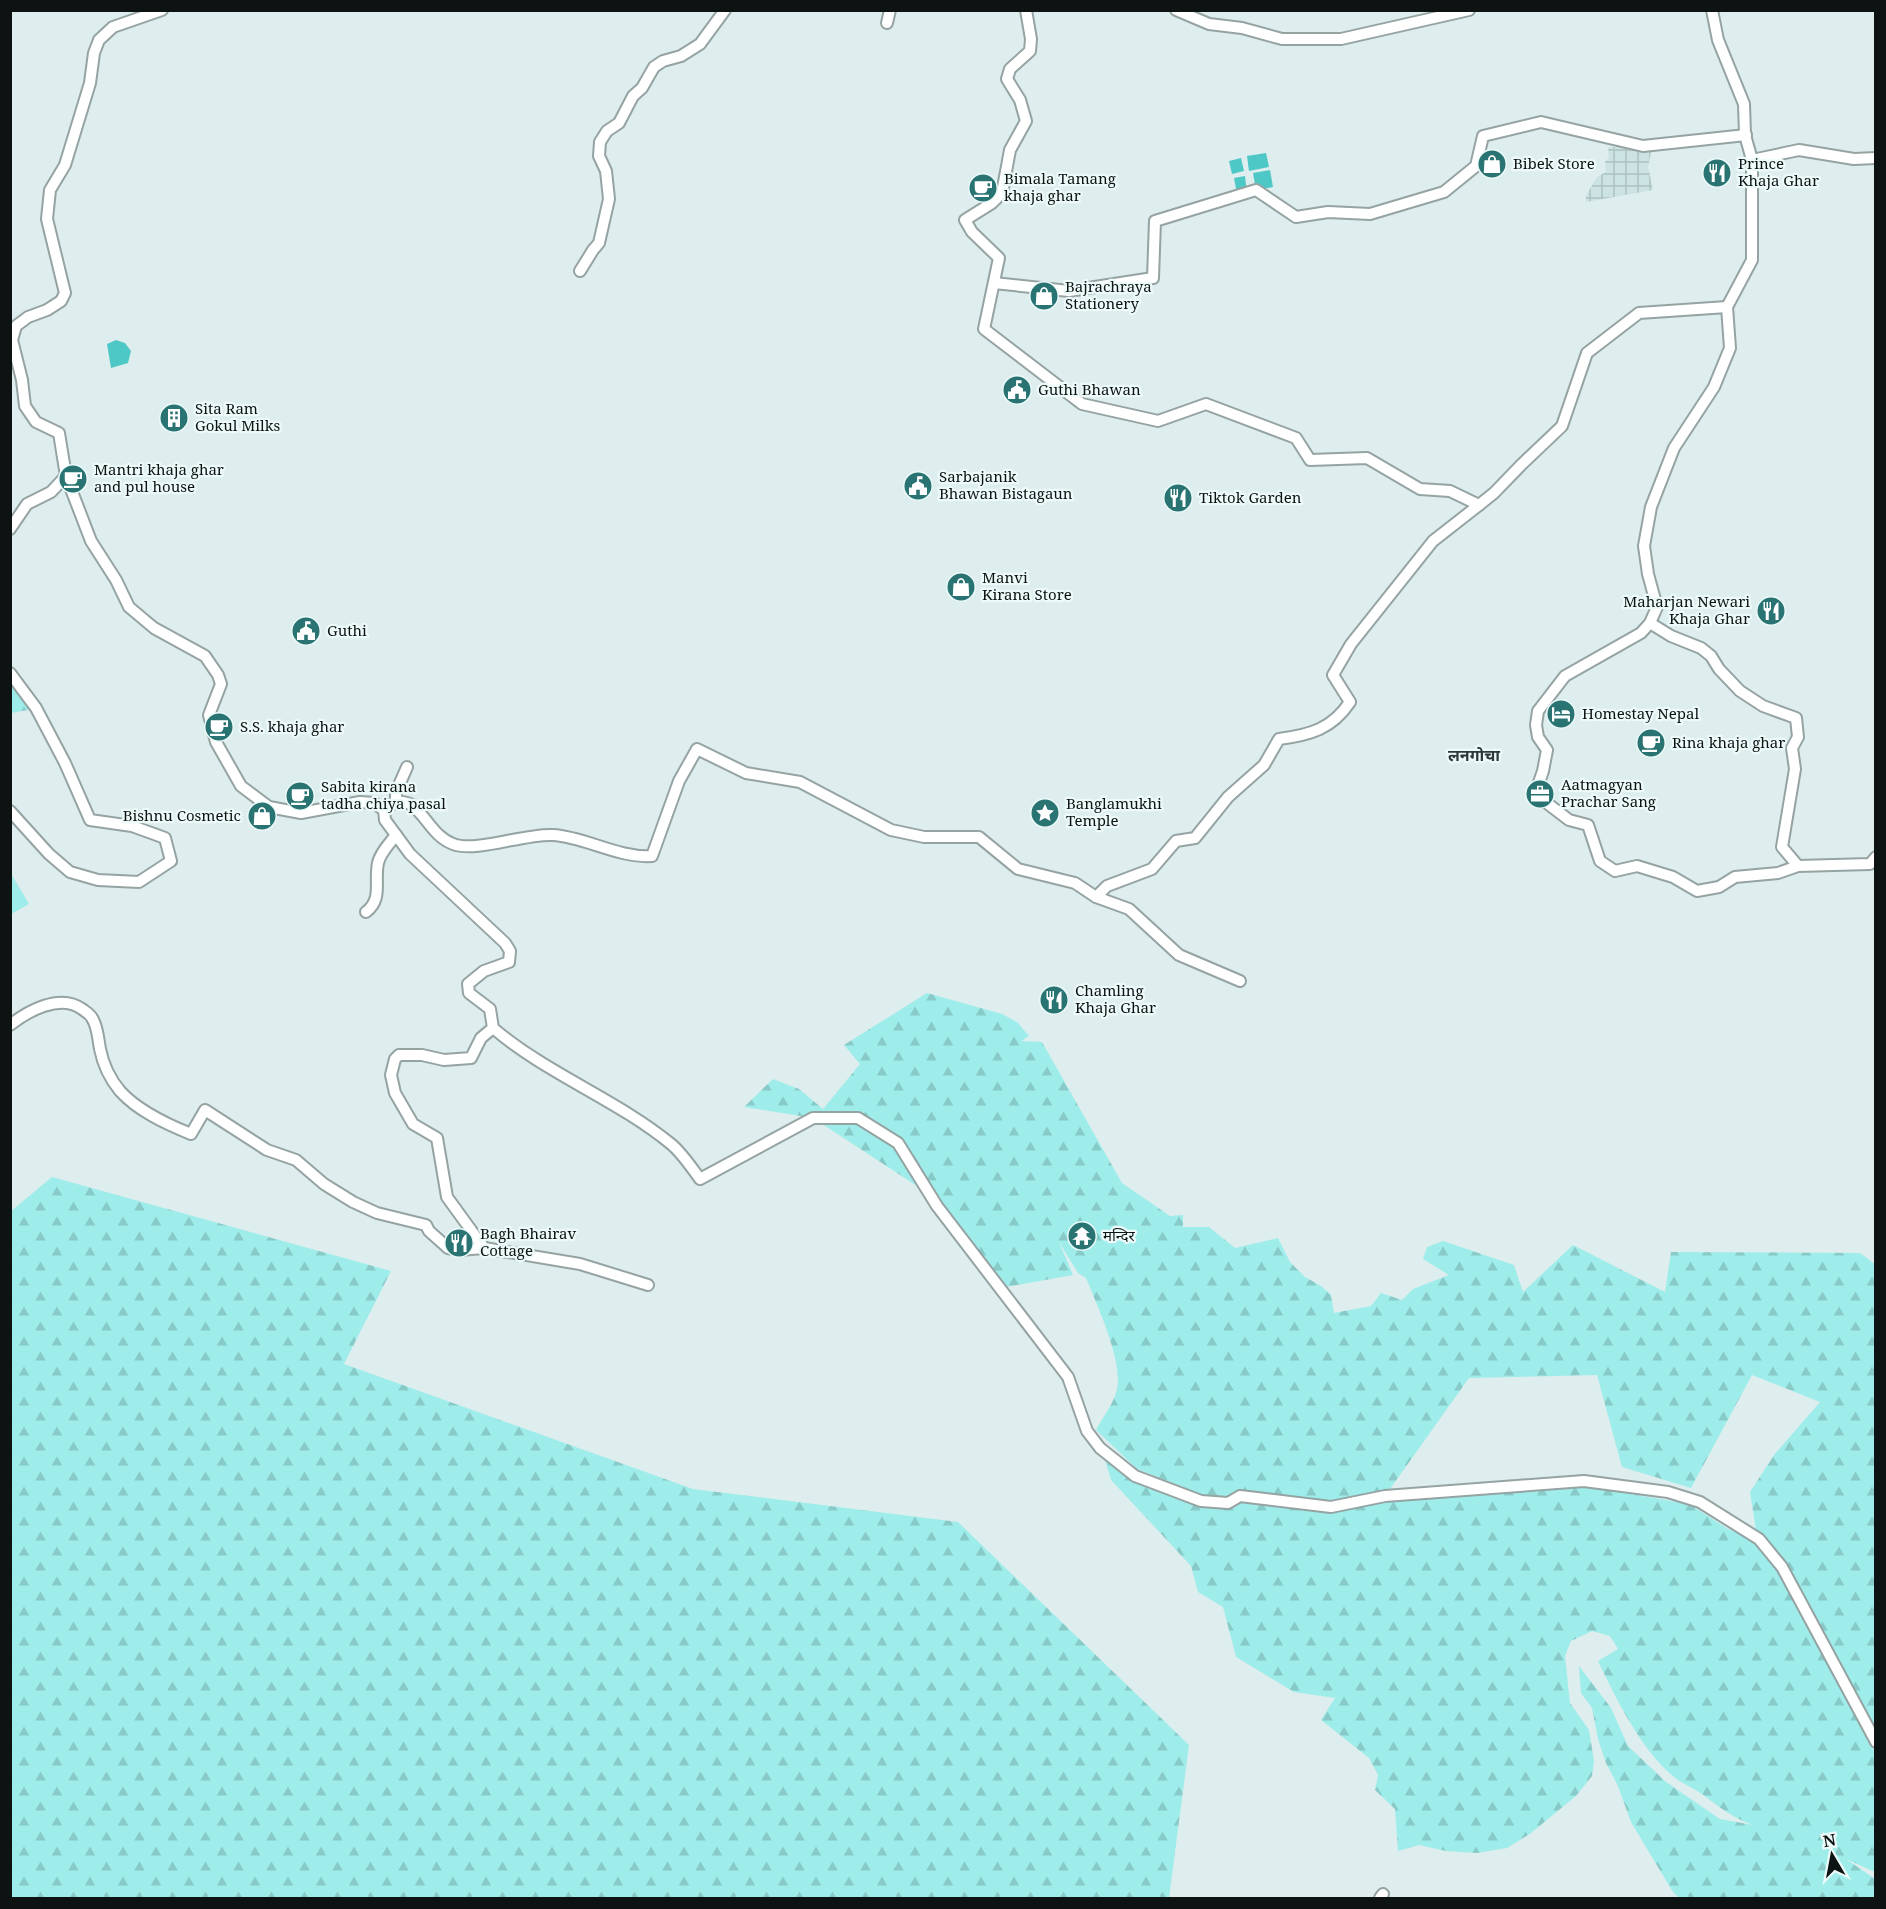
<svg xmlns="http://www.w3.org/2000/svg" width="1886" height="1909" viewBox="0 0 1886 1909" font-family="'Noto Serif','Noto Sans Devanagari',serif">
  <defs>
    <pattern id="industrial-grid" width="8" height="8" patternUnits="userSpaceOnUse" patternTransform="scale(1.5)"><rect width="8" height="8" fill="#cbe3e2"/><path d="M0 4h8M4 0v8" fill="none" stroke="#adc2c1"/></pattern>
    <pattern id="forest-firs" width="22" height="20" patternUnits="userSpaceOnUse" patternTransform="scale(1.5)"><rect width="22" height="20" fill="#9eedeb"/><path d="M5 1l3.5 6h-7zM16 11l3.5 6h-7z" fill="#87cac8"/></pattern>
  </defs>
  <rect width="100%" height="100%" fill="#deeded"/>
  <path fill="url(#industrial-grid)" d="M1608 147 1652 148 1648 167 1653 190 1586 202V196L1597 177 1606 172 1605 162 1609 157Z"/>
  <g fill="url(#forest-firs)" fill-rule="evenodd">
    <path d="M11 678 34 709 11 713Z"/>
    <path d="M927 993 1002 1014 1017 1022 1029 1036 1021 1041 1042 1042 1122 1183 1170 1216 1183 1215V1227H1209L1235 1248 1278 1238 1290 1262 1305 1277 1321 1286 1331 1295 1334 1313 1371 1306 1381 1293 1402 1300 1413 1289 1449 1275 1423 1259 1427 1247 1443 1241 1514 1265 1523 1292 1573 1245 1665 1292 1671 1252 1860 1253 1876 1265 1875 1742 1812 1627 1867 1740 1875 1752V1872L1846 1859 1875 1879V1898H1679L1673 1892 1631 1822 1618 1786 1606 1763 1598 1739 1592 1708 1581 1693 1579 1666 1611 1708 1628 1746 1666 1782 1720 1819 1753 1825C1733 1818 1719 1807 1702 1794 1693 1788 1683 1784 1674 1777 1642 1751 1616 1699 1598 1661L1618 1649 1610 1636 1592 1631 1571 1641 1565 1656 1570 1703 1589 1730 1594 1761 1592 1776 1576 1796 1531 1833 1507 1848 1477 1853 1446 1851 1419 1845 1398 1851 1395 1809 1375 1790 1378 1775 1369 1758 1321 1720 1335 1698 1294 1692 1236 1657 1223 1607 1198 1592 1191 1566 1111 1480 1104 1456 1133 1479 1205 1501 1188 1489 1137 1469 1096 1430C1103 1417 1114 1403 1117 1389 1123 1361 1097 1305 1086 1278L1078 1273 1059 1242 1073 1275 1000 1288 940 1201 813 1118 744 1107 773 1079 799 1089 823 1109 860 1064 844 1045ZM1597 1375 1622 1467 1691 1488 1752 1375 1820 1402 1774 1455 1750 1492 1756 1530 1763 1543 1728 1529 1689 1504 1578 1485 1385 1496 1469 1378Z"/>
    <path d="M52 1177 391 1271 344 1364 693 1489 958 1522 1189 1745 1169 1898H11V1211Z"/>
  </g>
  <path fill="#9eedeb" d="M10 872 29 904 11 914H10Z"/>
  <g fill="#4ec8c6">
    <path d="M1266 153 1269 167 1249 171 1247 156Z"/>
    <path d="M1241 158 1244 171 1232 174 1229 161Z"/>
    <path d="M1270 170 1273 187 1256 190 1253 173Z"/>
    <path d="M1245 176 1247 193 1237 194 1234 178Z"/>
    <path d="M116 340 125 343 131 351 128 363 111 368 107 344Z"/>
  </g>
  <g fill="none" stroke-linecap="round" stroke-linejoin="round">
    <g stroke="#95a3a3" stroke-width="14">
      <g id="minor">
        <path d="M162 10 113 27 99 40 94 53 90 83 65 165 50 190 47 219 65 293 61 301 47 310 28 317 16 326 12 340 22 380 25 406 36 422 59 433 66 476 91 541 116 580 129 607 154 628 205 656 218 675 221 684 209 715 216 742 241 786 269 807 301 813 360 802 374 803 384 810 385 820 410 854 505 943 510 951 509 962 484 971 468 984 469 993 490 1009 493 1028C547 1074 616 1099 671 1144 682 1153 691 1167 700 1179L813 1118H858L898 1143 937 1206 1068 1377 1087 1431 1100 1448 1135 1476 1201 1501 1228 1503 1240 1496 1331 1507 1385 1496 1584 1481 1668 1492 1700 1502 1759 1539 1782 1567 1876 1742"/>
        <path d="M1026 10 1031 39 1030 51 1010 69 1007 79 1020 100 1026 121 1010 150 1002 193 992 203 965 220 972 232 999 258 984 329 1082 404 1158 421 1206 404 1296 438 1310 460 1367 458 1420 489 1450 491 1479 505 1494 493 1522 464 1562 426 1587 353 1639 313 1727 307"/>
        <path d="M1176 10 1209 24 1242 28 1282 39H1341L1469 10"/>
        <path d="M1712 10 1718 40 1744 104 1745 135 1752 160"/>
        <path d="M887 23 890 10"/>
        <path d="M1876 158 1854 159 1799 150 1752 160V260L1727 307 1730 348 1714 387 1674 448 1651 507 1644 546 1648 574 1657 607 1650 623 1641 633 1565 676 1538 711 1536 725 1538 737 1547 750 1543 771 1535 794 1569 820 1588 825 1600 861 1615 871 1637 866 1673 877 1697 891 1719 887 1735 877 1778 873 1798 866 1870 864 1876 857"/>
        <path d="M580 271 593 250 599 243 609 199 606 171 599 156 600 142 607 131 619 123 633 96 642 88 654 67 663 61 681 56 700 44 725 10"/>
        <path d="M994 283 1069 291 1153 278 1155 221 1256 190 1296 217 1328 212 1370 214 1444 192 1476 166 1483 136 1541 122 1643 146 1746 135"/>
        <path d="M10 529 27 504 51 492 66 476"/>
        <path d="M1650 623 1671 636 1701 648 1711 656 1719 669 1740 691 1763 706 1796 718 1798 737 1792 748 1795 769 1782 847 1798 866"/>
        <path d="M10 673 36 708 65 763 90 820 132 826 165 838 171 861 139 882 98 880 70 872 49 854 10 811"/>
        <path d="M396 801V792L407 767"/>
        <path d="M384 810 396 801C400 802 406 802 410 804 425 813 432 836 453 844 476 853 526 833 553 835 586 837 617 858 652 856L679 781 697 749 746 773 800 782 891 830 924 837H979L1018 869 1075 883 1096 897 1107 886 1152 869 1176 841 1195 838 1228 797 1264 765 1279 739C1310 735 1332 729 1350 702L1333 675 1351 644 1433 541 1479 505"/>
        <path d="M1096 897 1129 909 1179 955 1240 981"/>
        <path d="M366 912C383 899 374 882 378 863 380 853 390 843 396 835"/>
        <path d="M10 1025C28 1011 60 993 82 1009 86 1012 90 1014 92 1018 98 1027 98 1039 100 1049 103 1064 110 1079 120 1091 138 1111 166 1124 191 1134L205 1110 267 1150 296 1160 324 1184 353 1202 377 1213 426 1225 429 1231 448 1248 459 1250 484 1248 580 1264 648 1285"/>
        <path d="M484 1248 447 1197 437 1138 413 1124 395 1093 391 1075 395 1059 399 1055H422L444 1060 471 1058 481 1038 493 1028"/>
        <path d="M1380 1898 1383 1894"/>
      </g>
    </g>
    <use href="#minor" stroke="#fff" stroke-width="10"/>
  </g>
  <defs>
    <g id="shop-disc" transform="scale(1.5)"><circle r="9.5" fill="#297372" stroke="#ecfbfa"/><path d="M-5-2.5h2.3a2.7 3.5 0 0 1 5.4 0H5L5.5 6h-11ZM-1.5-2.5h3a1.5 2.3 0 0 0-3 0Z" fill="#fff"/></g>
    <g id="restaurant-disc" transform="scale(1.5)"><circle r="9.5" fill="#297372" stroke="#ecfbfa"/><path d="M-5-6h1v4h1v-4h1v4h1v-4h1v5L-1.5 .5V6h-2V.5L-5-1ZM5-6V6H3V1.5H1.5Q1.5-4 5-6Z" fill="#fff"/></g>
    <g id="cafe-disc" transform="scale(1.5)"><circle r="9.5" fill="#297372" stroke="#ecfbfa"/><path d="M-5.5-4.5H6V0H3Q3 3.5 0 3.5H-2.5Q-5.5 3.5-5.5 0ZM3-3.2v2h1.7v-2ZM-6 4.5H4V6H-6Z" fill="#fff"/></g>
    <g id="civic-disc" transform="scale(1.5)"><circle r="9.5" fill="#297372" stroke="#ecfbfa"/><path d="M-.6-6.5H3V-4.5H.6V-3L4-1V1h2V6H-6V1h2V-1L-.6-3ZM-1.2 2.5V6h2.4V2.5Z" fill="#fff"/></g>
    <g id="building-disc" transform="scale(1.5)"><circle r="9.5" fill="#297372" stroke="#ecfbfa"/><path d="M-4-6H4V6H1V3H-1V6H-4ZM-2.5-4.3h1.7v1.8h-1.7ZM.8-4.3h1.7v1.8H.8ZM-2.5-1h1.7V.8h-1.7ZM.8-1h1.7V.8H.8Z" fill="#fff"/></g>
    <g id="hotel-disc" transform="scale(1.5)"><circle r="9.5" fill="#297372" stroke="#ecfbfa"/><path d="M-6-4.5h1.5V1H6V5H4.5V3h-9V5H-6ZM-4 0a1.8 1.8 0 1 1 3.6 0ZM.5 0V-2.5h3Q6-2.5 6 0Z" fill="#fff"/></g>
    <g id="office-disc" transform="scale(1.5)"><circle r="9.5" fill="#297372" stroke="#ecfbfa"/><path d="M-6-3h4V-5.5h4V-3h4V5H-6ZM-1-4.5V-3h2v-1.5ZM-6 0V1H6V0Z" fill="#fff"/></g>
    <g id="sight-disc" transform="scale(1.5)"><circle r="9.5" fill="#297372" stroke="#ecfbfa"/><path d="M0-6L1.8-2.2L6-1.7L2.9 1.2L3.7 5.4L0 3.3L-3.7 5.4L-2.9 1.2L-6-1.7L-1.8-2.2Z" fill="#fff"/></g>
    <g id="temple-disc" transform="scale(1.5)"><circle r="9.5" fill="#297372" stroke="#ecfbfa"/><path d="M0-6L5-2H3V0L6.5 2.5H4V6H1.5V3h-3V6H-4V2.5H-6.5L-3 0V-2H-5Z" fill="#fff"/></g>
  </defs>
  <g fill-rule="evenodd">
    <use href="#shop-disc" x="1492" y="164"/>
    <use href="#restaurant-disc" x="1717" y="173"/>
    <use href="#cafe-disc" x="983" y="188"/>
    <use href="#shop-disc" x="1044" y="296"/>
    <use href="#civic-disc" x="1017" y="390"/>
    <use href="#building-disc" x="174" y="418"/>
    <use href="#cafe-disc" x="73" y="479"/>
    <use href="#civic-disc" x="918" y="486"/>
    <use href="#restaurant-disc" x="1178" y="498"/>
    <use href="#shop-disc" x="961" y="587"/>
    <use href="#restaurant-disc" x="1771" y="611"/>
    <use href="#civic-disc" x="306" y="631"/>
    <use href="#hotel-disc" x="1561" y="714"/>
    <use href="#cafe-disc" x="219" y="727"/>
    <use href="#cafe-disc" x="1651" y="743"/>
    <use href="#office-disc" x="1540" y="794"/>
    <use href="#cafe-disc" x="300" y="796"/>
    <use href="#sight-disc" x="1045" y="813"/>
    <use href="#shop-disc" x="262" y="816"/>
    <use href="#restaurant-disc" x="1054" y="1000"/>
    <use href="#temple-disc" x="1082" y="1236"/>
    <use href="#restaurant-disc" x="459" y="1243"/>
  </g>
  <g text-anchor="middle" stroke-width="4.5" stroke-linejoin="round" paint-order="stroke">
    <g font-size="15" fill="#0d1212" stroke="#ecfbfa" text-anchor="start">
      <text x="1513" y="169">Bibek Store</text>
      <text x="1738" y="169">Prince<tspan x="1738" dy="17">Khaja Ghar</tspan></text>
      <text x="1004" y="184">Bimala Tamang<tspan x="1004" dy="17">khaja ghar</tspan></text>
      <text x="1065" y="292">Bajrachraya<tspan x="1065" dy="17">Stationery</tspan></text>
      <text x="1038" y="395">Guthi Bhawan</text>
      <text x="195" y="414">Sita Ram<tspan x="195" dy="17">Gokul Milks</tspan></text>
      <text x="94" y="475">Mantri khaja ghar<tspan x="94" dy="17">and pul house</tspan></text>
      <text x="939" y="482">Sarbajanik<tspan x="939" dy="17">Bhawan Bistagaun</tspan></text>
      <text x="1199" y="503">Tiktok Garden</text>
      <text x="982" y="583">Manvi<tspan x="982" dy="17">Kirana Store</tspan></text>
      <text x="1750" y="607" text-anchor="end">Maharjan Newari<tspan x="1750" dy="17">Khaja Ghar</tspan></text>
      <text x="327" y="636">Guthi</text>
      <text x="1582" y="719">Homestay Nepal</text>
      <text x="240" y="732">S.S. khaja ghar</text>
      <text x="1672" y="748">Rina khaja ghar</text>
      <text x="1561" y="790">Aatmagyan<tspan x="1561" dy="17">Prachar Sang</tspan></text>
      <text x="321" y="792">Sabita kirana<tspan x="321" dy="17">tadha chiya pasal</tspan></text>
      <text x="1066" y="809">Banglamukhi<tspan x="1066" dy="17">Temple</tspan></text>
      <text x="241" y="821" text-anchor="end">Bishnu Cosmetic</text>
      <text x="1075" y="996">Chamling<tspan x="1075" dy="17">Khaja Ghar</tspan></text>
      <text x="480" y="1239">Bagh Bhairav<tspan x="480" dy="17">Cottage</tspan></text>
      <text x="1103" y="1241">मन्दिर</text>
    </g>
    <g font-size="16" font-weight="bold" fill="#2c3838" stroke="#ecfbfa">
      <text x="1474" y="761">लनगोचा</text>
    </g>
  </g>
  <rect width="1886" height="1909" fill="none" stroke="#0d1212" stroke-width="24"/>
  <g transform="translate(1832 1855) rotate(350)" stroke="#ecfbfa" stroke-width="4.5" paint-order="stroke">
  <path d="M0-4.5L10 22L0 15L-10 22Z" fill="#0d1212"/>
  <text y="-9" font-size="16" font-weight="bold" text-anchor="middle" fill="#0d1212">N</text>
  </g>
</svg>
